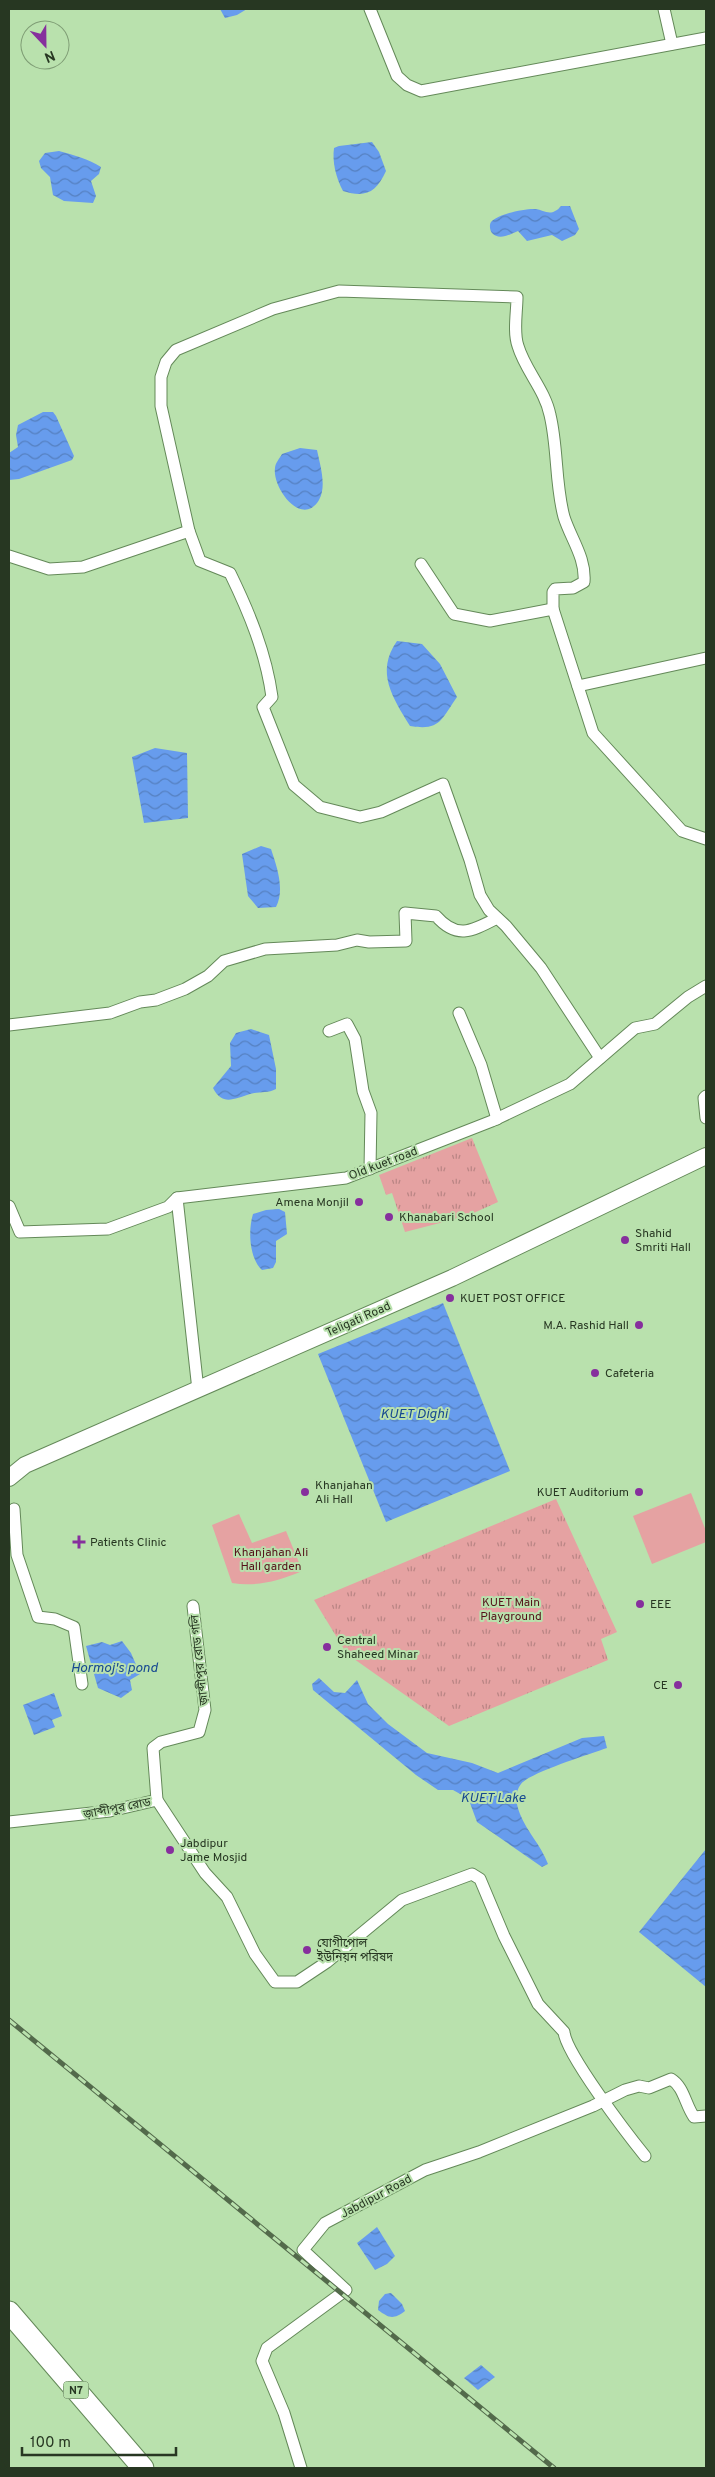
<svg xmlns="http://www.w3.org/2000/svg" width="715" height="2477" viewBox="0 0 715 2477" font-family="Overpass,'Noto Sans Bengali',sans-serif">
  <defs>
    <pattern id="park-tufts" width="24" height="20" patternUnits="userSpaceOnUse" patternTransform="scale(1.25)"><rect width="24" height="20" fill="#e5a2a2"/><path d="M3 7l-1-3M5 7V3M7 7l1-3M15 17l-1-3M17 17v-4M19 17l1-3" fill="none" stroke="#ba8584"/></pattern>
    <pattern id="water-waves" width="16" height="10" patternUnits="userSpaceOnUse" patternTransform="scale(1.25)"><rect width="16" height="10" fill="#679ced"/><path d="M0 5q4-4 8 0t8 0" fill="none" stroke="#5580c0"/></pattern>
  </defs>
  <rect width="100%" height="100%" fill="#b9e1ad"/>
  <g fill="url(#park-tufts)">
    <path d="M472 1138 498 1202 467 1216 405 1232 392 1193 386 1195 379 1175Z"/>
    <path d="M556 1499 617 1632 601 1639 608 1660 449 1726 347 1654 314 1600Z"/>
  </g>
  <g fill="#e5a2a2">
    <path d="M691 1493 706 1531V1542L652 1564 633 1516Z"/>
    <path d="M239 1514 252 1543 286 1531 300 1565V1572C278 1581 256 1587 232 1583L212 1525Z"/>
  </g>
  <g fill="url(#water-waves)">
    <path d="M220 9H247L237 15 225 18Z"/>
    <path d="M372 142 379 152 386 171C376 193 365 198 343 191 336 178 332 162 334 148L339 146Z"/>
    <path d="M59 151C73 155 89 159 101 167L99 174 91 181 96 196 93 203 64 201 53 195 50 177 41 168 39 161 45 153Z"/>
    <path d="M561 206H570L579 229 575 235 562 241 552 235 527 241 518 231C511 234 499 241 492 233 490 231 489 225 491 222 497 214 526 208 536 209 542 210 549 215 555 211 558 210 559 208 561 206Z"/>
    <path d="M43 412H53L56 416 74 456 72 460 19 479 9 480V453L18 447 16 435 18 425Z"/>
    <path d="M300 448 317 450C320 465 327 486 319 500 302 528 272 488 275 468 275 463 280 458 282 454Z"/>
    <path d="M397 641 422 644 440 664 457 697C441 720 440 731 410 726 393 698 375 672 397 641Z"/>
    <path d="M155 748 187 753 188 818 144 823 132 757Z"/>
    <path d="M261 846 271 849C277 867 285 890 276 907L258 908 248 896 242 854Z"/>
    <path d="M251 1029 269 1035 276 1069V1089C267 1094 259 1091 250 1094 234 1099 222 1106 213 1088L231 1066 230 1043 236 1033Z"/>
    <path d="M279 1209 285 1212 287 1234 276 1241V1262L273 1268 262 1270C249 1258 248 1230 253 1214L266 1210Z"/>
    <path d="M443 1303 510 1471 386 1522 318 1354Z"/>
    <path d="M122 1641 131 1653 140 1674 130 1680 132 1690 121 1698 98 1688 86 1646 102 1642 110 1645Z"/>
    <path d="M319 1678 334 1692 345 1693 357 1680 368 1704 388 1724 427 1753 472 1763 498 1773 582 1738 604 1736 607 1748C590 1754 529 1773 521 1784 514 1793 516 1804 520 1814 527 1832 541 1845 548 1864L542 1867 477 1822 470 1803 462 1795 453 1790H438L416 1775 313 1690 312 1684Z"/>
    <path d="M54 1693 62 1716 52 1720 55 1727 34 1735 23 1705Z"/>
    <path d="M706 1849V1987L639 1932Z"/>
    <path d="M377 2227 395 2256 387 2264 375 2270 357 2243Z"/>
    <path d="M391 2293 402 2304 405 2311C393 2320 389 2318 378 2310L379 2301 385 2294Z"/>
    <path d="M481 2365 495 2377 478 2390 464 2378Z"/>
  </g>
  <g fill="none" stroke-linecap="round" stroke-linejoin="round">
    <g stroke="#648959" stroke-width="13">
      <g id="street">
        <path d="M370 9 397 76 407 85 421 91 706 38"/>
        <path d="M664 9 672 44"/>
        <path d="M189 531 161 406V377L166 362 176 350 273 309 339 291 517 297C517 312 513 332 518 346 525 370 545 390 550 415 558 448 555 484 564 517 571 539 586 558 584 582L573 588 555 589 553 592V609"/>
        <path d="M9 556 49 569 83 567 189 531 200 561 230 573C249 612 266 653 272 697L263 707 294 785 320 807 360 817 381 812 443 784 470 860 480 895 489 910 506 926 541 968 600 1058"/>
        <path d="M421 564 454 614 490 621 553 609 593 733 682 831 706 839"/>
        <path d="M578 686 706 658"/>
        <path d="M459 1013 481 1065 497 1119"/>
        <path d="M9 1025 110 1013 140 1002 156 1000 185 989 208 976 224 961 265 949 337 945 357 940 369 942 406 941 405 913 436 916C457 940 472 931 497 918"/>
        <path d="M329 1031 347 1024 355 1039 363 1091 371 1113 370 1169"/>
        <path d="M706 1096 704 1098 706 1118"/>
        <path d="M177 1198 198 1390"/>
        <path d="M9 1206 20 1232 108 1229 168 1207 177 1198 346 1178 492 1121 570 1084 635 1028 655 1024 688 997 706 986"/>
        <path d="M14 1509 17 1555 38 1617 55 1619 74 1627 82 1684"/>
        <path d="M157 1800 153 1748 161 1742 199 1732 205 1710 193 1606"/>
        <path d="M9 1822 110 1811 157 1800 205 1873 227 1897 255 1954 275 1982H297L327 1962 402 1900 472 1874 480 1879 504 1936 538 2004 564 2032C566 2054 628 2135 645 2156"/>
        <path d="M301 2468 284 2413 262 2361 267 2348 346 2290 303 2250 325 2223 425 2170 479 2152 593 2106 625 2090 639 2086 649 2088 671 2079C684 2087 685 2104 694 2117L706 2116"/>
      </g>
    </g>
    <g stroke="#648959" stroke-width="18">
      <path id="secondary" d="M9 1478 25 1465 452 1278 706 1156"/>
    </g>
    <g stroke="#648959" stroke-width="23">
      <path id="highway" d="M9 2312 143 2468"/>
    </g>
    <use href="#street" stroke="#fff" stroke-width="11"/>
    <use href="#secondary" stroke="#fff" stroke-width="16"/>
    <use href="#highway" stroke="#fff" stroke-width="21"/>
    <g stroke="#536a4b" stroke-width="5">
      <path id="rail" d="M9 2020 554 2468"/>
    </g>
    <use href="#rail" stroke="#b9e1ad" stroke-width="3" stroke-dasharray="9" stroke-linecap="butt"/>
  </g>
  <g fill="#862f9d" stroke="#b9e1ad" stroke-width="2">
    <circle cx="359" cy="1202" r="5"/>
    <circle cx="389" cy="1217" r="5"/>
    <circle cx="625" cy="1240" r="5"/>
    <circle cx="450" cy="1298" r="5"/>
    <circle cx="639" cy="1325" r="5"/>
    <circle cx="595" cy="1373" r="5"/>
    <circle cx="305" cy="1492" r="5"/>
    <circle cx="639" cy="1492" r="5"/>
    <path d="M76.5 1534.5h5v5h5v5h-5v5h-5v-5h-5v-5h5z"/>
    <circle cx="640" cy="1604" r="5"/>
    <circle cx="327" cy="1647" r="5"/>
    <circle cx="678" cy="1685" r="5"/>
    <circle cx="170" cy="1850" r="5"/>
    <circle cx="307" cy="1950" r="5"/>
  </g>
  <g text-anchor="middle" stroke-width="4" stroke-linejoin="round" paint-order="stroke">
    <rect fill="#b9e1ad" stroke="#536a4c" stroke-width="1" x="63.5" y="2381.5" width="25" height="17" rx="4"/>
    <g font-size="11" font-weight="bold" fill="#273722">
      <text x="76" y="2394">N7</text>
    </g>
    <g font-size="12" fill="#273722" stroke="#b9e1ad">
      <text transform="translate(383 1163) rotate(-21)" y="4">Old kuet road</text>
      <text transform="translate(358 1319) rotate(-24)" y="4">Teligati Road</text>
      <text transform="translate(199 1660) rotate(-96)" y="4">জ়াব্দীপুর রোড গলি</text>
      <text transform="translate(117 1808) rotate(-11)" y="4">জ়াব্দীপুর রোড</text>
      <text transform="translate(376 2196) rotate(-28)" y="4">Jabdipur Road</text>
    </g>
    <g font-size="12" fill="#273722" stroke="#b9e1ad" text-anchor="start">
      <text x="349" y="1206" text-anchor="end">Amena Monjil</text>
      <text x="399" y="1221">Khanabari School</text>
      <text x="635" y="1237">Shahid<tspan x="635" dy="14">Smriti Hall</tspan></text>
      <text x="460" y="1302">KUET POST OFFICE</text>
      <text x="629" y="1329" text-anchor="end">M.A. Rashid Hall</text>
      <text x="605" y="1377">Cafeteria</text>
      <text x="315" y="1489">Khanjahan<tspan x="315" dy="14">Ali Hall</tspan></text>
      <text x="629" y="1496" text-anchor="end">KUET Auditorium</text>
      <text x="90" y="1546">Patients Clinic</text>
      <text x="650" y="1608">EEE</text>
      <text x="337" y="1644">Central<tspan x="337" dy="14">Shaheed Minar</tspan></text>
      <text x="668" y="1689" text-anchor="end">CE</text>
      <text x="180" y="1847">Jabdipur<tspan x="180" dy="14">Jame Mosjid</tspan></text>
      <text x="317" y="1947">যোগীপোল<tspan x="317" dy="14">ইউনিয়ন পরিষদ</tspan></text>
    </g>
    <g font-size="12" fill="#541119" stroke="#b9e1ad">
      <text x="271" y="1556">Khanjahan Ali<tspan x="271" dy="14">Hall garden</tspan></text>
      <text x="511" y="1606">KUET Main<tspan x="511" dy="14">Playground</tspan></text>
    </g>
    <g font-size="14" font-style="italic" fill="#174991" stroke="#b9e1ad">
      <text x="414" y="1418">KUET Dighi</text>
      <text x="114" y="1672">Hormoj's pond</text>
      <text x="493" y="1802">KUET Lake</text>
    </g>
  </g>
  <rect width="715" height="2477" fill="none" stroke="#273722" stroke-width="20"/>
  <g transform="translate(45 45) rotate(158)"><circle r="24" fill="#b9e1ad" stroke="#7f9d75"/>
  <path d="M0-4L9 19L0 12L-9 19Z" fill="#862f9d"/>
  <text y="-8" font-size="14" font-weight="bold" text-anchor="middle" fill="#273722">N</text>
  </g>
  <path d="M22 2447v8h154v-8" fill="none" stroke="#273722" stroke-width="2.5"/>
  <text x="30" y="2447" font-size="15" fill="#273722" stroke="#b9e1ad" stroke-width="4" paint-order="stroke">100 m</text>
</svg>
